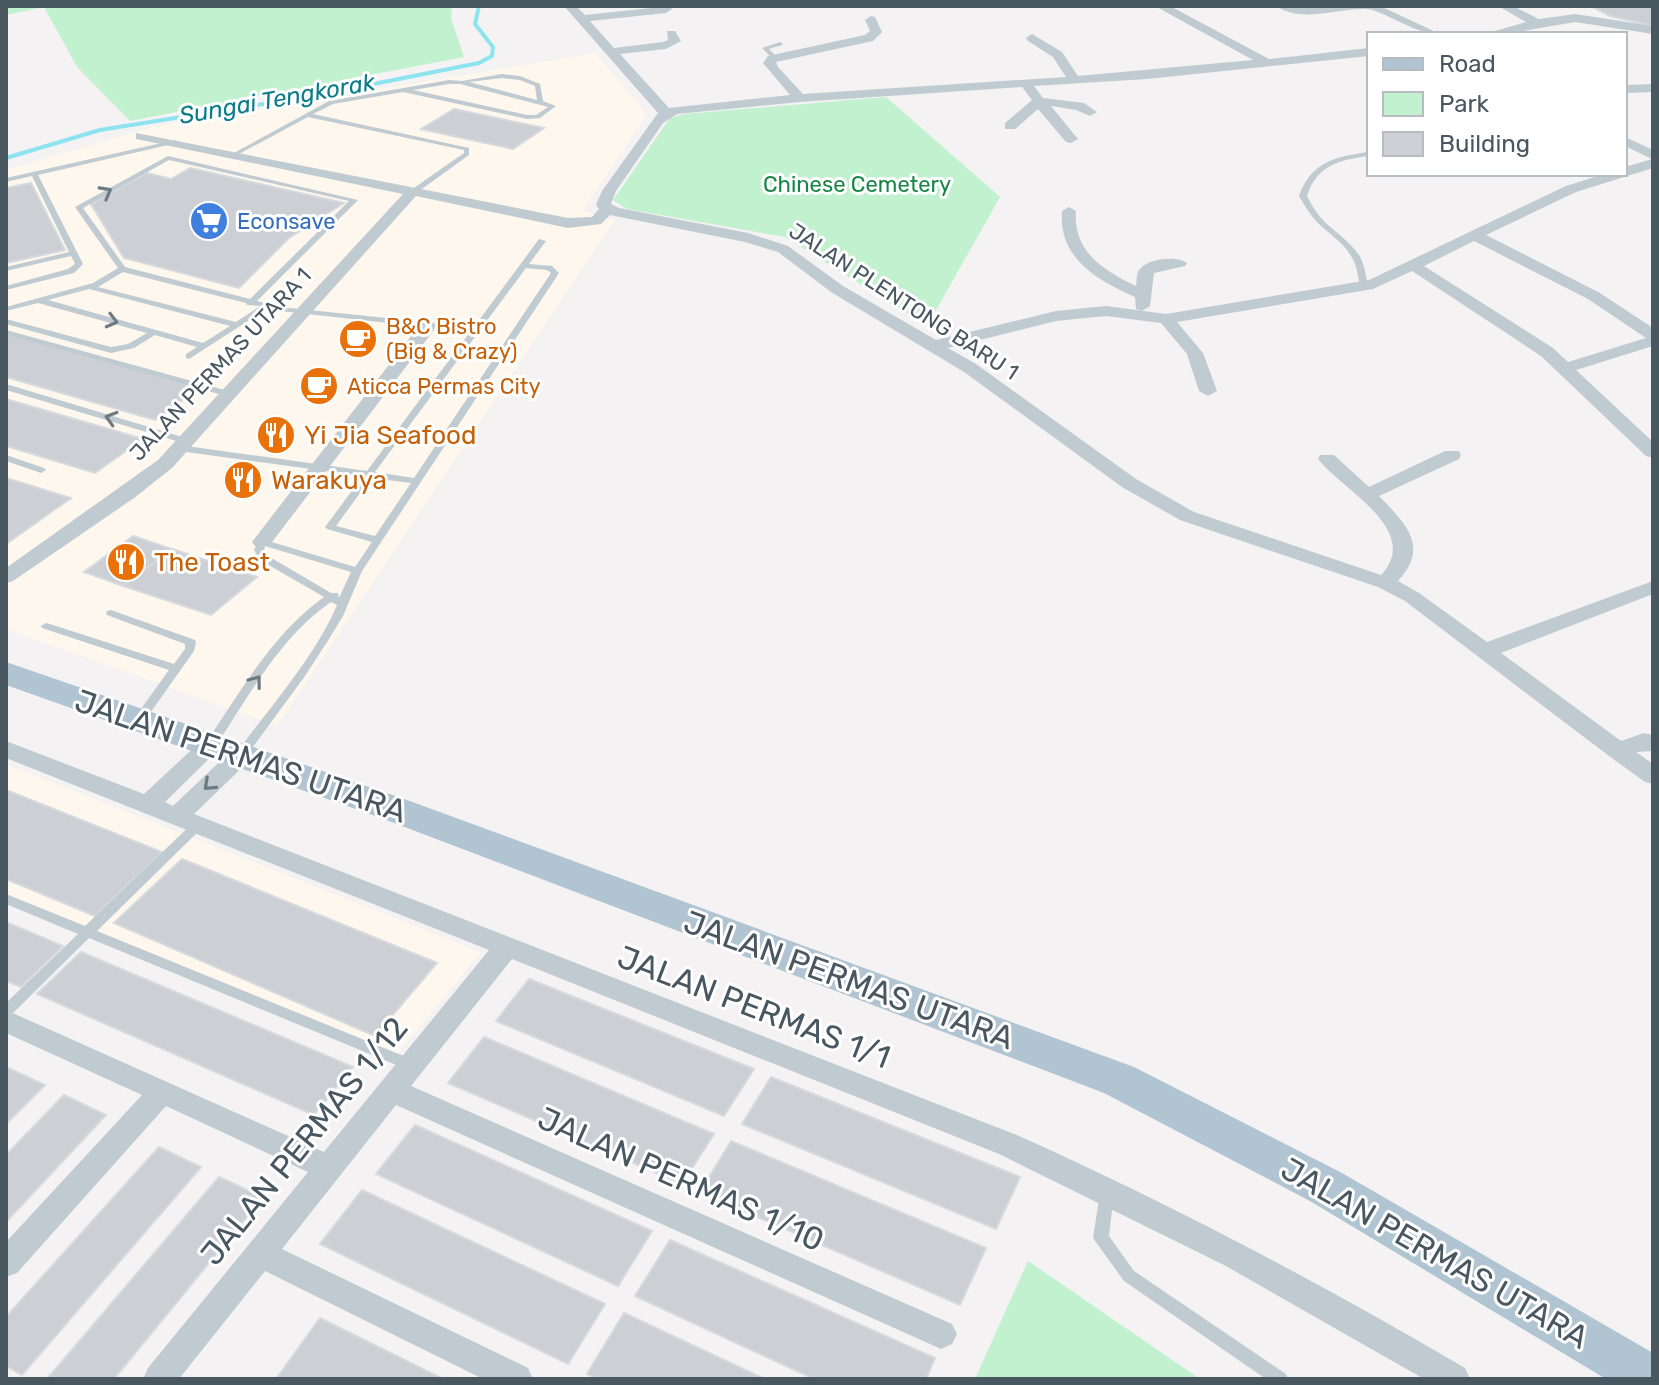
<svg xmlns="http://www.w3.org/2000/svg" width="1659" height="1385" viewBox="0 0 1659 1385" font-family="Rubik,sans-serif">
  <rect width="100%" height="100%" fill="#f4f2f2"/>
  <g fill="#fdf7ed">
    <path d="M595 53 647 114 582 211 615 220 277 726 6 629V170L157 126Z"/>
    <path d="M6 764 481 952 391 1062 6 897Z"/>
  </g>
  <g fill="#c1f1cf">
    <path d="M6 6H452L451 19 464 57 130 121 77 67 44 7 6 15Z"/>
    <path d="M886 97 1000 197 927 326 785 237 627 209 613 200 670 118 685 114Z"/>
    <path d="M1028 1261 1200 1379H975Z"/>
  </g>
  <g fill="none" stroke-linecap="round" stroke-linejoin="round">
    <path stroke="#8de4ef" stroke-width="4" d="M6 158 100 130 313 96 479 63 492 56 493 47 475 24 479 6"/>
  </g>
  <g fill="#ccd0d4" stroke="#d6d9dd" stroke-width="2">
    <path d="M1591 6H1653V26L1610 16Z"/>
    <path d="M454 109 544 128 513 149 421 129Z"/>
    <path d="M190 168 344 203 289 238 239 288 124 258 91 204 147 173 171 179Z"/>
    <path d="M31 183 65 250 6 263V188Z"/>
    <path d="M6 334 200 388 155 420 6 377Z"/>
    <path d="M6 399 143 439 95 473 6 446Z"/>
    <path d="M6 478 71 498 6 544Z"/>
    <path d="M133 536 172 549 123 586 84 572Z"/>
    <path d="M172 549 257 577 211 615 123 586Z"/>
    <path d="M6 790 162 852 95 916 6 879Z"/>
    <path d="M182 859 437 963 375 1036 114 923Z"/>
    <path d="M6 922 63 946 21 987 6 981Z"/>
    <path d="M81 952 353 1067 314 1115 37 994Z"/>
    <path d="M529 979 754 1069 724 1116 496 1021Z"/>
    <path d="M484 1037 714 1134 682 1184 448 1083Z"/>
    <path d="M6 1067 45 1085 6 1124Z"/>
    <path d="M771 1077 1020 1177 996 1229 742 1124Z"/>
    <path d="M64 1095 106 1115 6 1222V1155Z"/>
    <path d="M415 1125 652 1231 618 1286 376 1174Z"/>
    <path d="M731 1141 986 1248 960 1305 700 1192Z"/>
    <path d="M159 1147 201 1167 22 1375 6 1366V1317Z"/>
    <path d="M219 1177 263 1197 114 1379H47Z"/>
    <path d="M362 1190 605 1304 568 1364 320 1244Z"/>
    <path d="M670 1240 935 1358 926 1379H814L635 1296Z"/>
    <path d="M624 1313 765 1379H598L587 1374Z"/>
    <path d="M320 1318 443 1379H276Z"/>
  </g>
  <g fill="none" stroke-linecap="round" stroke-linejoin="round">
    <g fill="#c0cbd1" fill-rule="evenodd">
      <path d="M780 42 783 44 782 45 769 49 776 56V58H772L762 48Z"/>
      <path d="M502 74 520 76 540 84 543 101 556 106 540 118 527 119 403 92 333 104 313 114 469 148V155L415 194 408 192 464 153V150L308 117 237 155 232 154 329 101 449 80 462 81ZM502 78 520 80 535 86 537 100 469 82ZM449 84H460L548 107 536 115H527L413 90Z"/>
      <path d="M175 140 178 142 177 143 38 175 83 264 74 273 6 290V286L68 269 75 264 71 256 6 271V267L69 252 32 176 6 182V178Z"/>
      <path d="M1369 152V156C1339 160 1317 165 1307 196 1311 204 1315 211 1321 218 1333 231 1349 240 1359 255 1365 265 1366 276 1368 287L1364 289 1360 287C1358 276 1357 265 1351 256 1343 242 1329 234 1318 223 1310 215 1305 206 1299 196 1311 162 1336 156 1369 152Z"/>
      <path d="M168 156 358 200 257 301 280 307 474 327 539 239 546 241 529 264 552 266 559 273 362 571 343 616 329 639 305 676 244 759H236L234 756 236 753C269 709 316 655 337 605L331 602C280 637 249 696 215 747H207L205 744 207 741C241 691 273 633 324 597L260 560 254 550 259 540 262 539 265 540 355 567 372 542 327 529 325 527 363 476 179 451 174 448 179 445 367 471 470 332 280 311 268 308 189 359 186 358V354L197 347 155 335 134 348 111 353 6 324V319L111 347 128 344 147 333 38 303 6 311V307L93 283 118 268 75 207ZM169 160 349 201 250 299 125 267 83 208ZM526 268 547 270 551 273 414 478 375 472ZM123 272 246 303 247 305 260 306 236 322 98 287ZM89 289 230 326 203 343 48 300ZM371 478 411 483 375 536 336 526ZM265 546 351 572 339 598 338 593H331L268 556 264 550Z"/>
      <path d="M6 330 232 392 233 394 229 397 226 396 6 335Z"/>
      <path d="M6 384 189 439 191 441 189 443H183L6 390Z"/>
      <path d="M6 455 44 468 46 470 41 473 6 461Z"/>
      <path d="M111 610 195 640 196 642 194 651 143 723 139 724 133 720 169 670 42 628 41 626 46 623 50 624 174 664 185 649V644L107 615 106 613 107 611Z"/>
      <path d="M199 820 203 821 205 824 203 827 97 931 416 1061 418 1065 416 1069 411 1071 406 1069 89 938 11 1015 6 1016V1003L78 934 6 904V894L85 926 195 821Z"/>
      <path d="M1107 1187 1112 1188 1114 1193 1109 1236 1134 1271 1286 1374 1288 1379H1266L1124 1281 1093 1238 1100 1193 1102 1188Z"/>
    </g>
    <g fill="#c0cbd1" fill-rule="evenodd">
      <path d="M564 6H576L585 15 670 6 672 9 666 13 590 21 614 48 663 42 668 40 667 31H675L681 41 666 49 620 54 669 108 790 95 763 63 768 56 865 35 870 31 865 20 871 16 875 17 882 32 873 41 776 62 778 67 803 94 1066 77 1053 57 1028 41 1026 38 1032 34 1062 52 1078 76 1253 60 1155 6H1170L1269 59 1369 48V56L1147 79 1034 86 1043 98 1084 103 1097 112 1090 116 1076 110 1051 106 1078 139 1071 143 1066 142 1038 109 1015 129H1005V123L1032 100 1022 87 800 102 677 114 663 123 616 191 611 204 619 208 748 233 788 246 843 286 936 340 1056 311 1106 306 1166 314 1369 280 1566 186 1604 174H1625V167L1652 159 1625 146V137L1653 150V168L1576 192 1486 235 1600 293 1653 328V346L1576 370 1653 442V458L1646 456 1541 356 1412 271 1373 289 1177 322 1203 353 1217 391 1208 396 1199 391 1187 354 1161 323 1106 316 1056 321 948 348 976 364 1136 479 1194 512 1381 575C1423 530 1342 490 1318 459L1320 455H1334L1369 487 1445 451H1459L1461 455 1459 459 1379 496C1406 524 1430 546 1398 581L1419 593 1487 642 1653 581V594L1501 653 1621 741 1644 733 1653 735V751L1636 752 1653 764V784L1645 782 1609 756 1405 601 1378 587 1180 520 1122 487 964 372 831 292 778 252 745 242 610 215 601 224 568 228 416 196 172 468 134 498 13 581 6 583V568L158 460 403 194 141 140 136 139V133L568 218 592 217 599 209 596 205 602 191 658 113ZM1474 241 1588 299 1646 338 1568 362 1553 348 1424 266Z"/>
      <path d="M1276 6H1380L1440 34C1411 34 1383 8 1363 9 1335 9 1301 23 1276 6Z"/>
      <path d="M1498 6H1513L1539 19 1575 14 1653 26V34L1575 22 1506 34H1485L1526 22Z"/>
      <path d="M1653 84V92L1625 93V85Z"/>
      <path d="M1069 207 1076 211C1073 252 1103 270 1136 286 1137 282 1136 277 1138 272 1144 258 1177 255 1187 263L1185 266 1154 273 1150 306 1142 311 1136 309 1135 297C1097 280 1058 258 1062 211Z"/>
      <path d="M428 321 436 326 434 330 269 546H255L252 542 255 538 422 322Z"/>
      <path d="M210 737 218 740 221 745 218 750 165 802 173 806 232 750H248L251 756 248 762 194 814 1019 1136C1173 1205 1320 1283 1465 1368L1470 1379H1424L1224 1265 999 1154 512 959 411 1086 952 1324 957 1334 952 1344 941 1349 930 1344 396 1105 282 1249 528 1368 533 1379H483L265 1271 179 1379H143L148 1368 308 1172 166 1106 17 1273 6 1277V1242L142 1095 6 1033V1010L324 1152 489 950 6 758V741L144 794 202 740Z"/>
    </g>
    <path fill="#b1c4d1" fill-rule="evenodd" d="M6 662 407 800 1134 1067 1342 1173 1653 1353V1379H1606L1310 1201 1104 1093 381 818 6 685Z"/>
  </g>
  <defs><path id="oneway-chevron" d="M-2-3.5L2.5 0L-2 3.5" fill="none" stroke-width="1.6" stroke-linecap="round" stroke-linejoin="round" transform="scale(2)"/></defs>
  <g stroke="#6d7a82">
    <use href="#oneway-chevron" transform="translate(106 192) rotate(-29)"/>
    <use href="#oneway-chevron" transform="translate(112 321) rotate(15)"/>
    <use href="#oneway-chevron" transform="translate(111 418) rotate(-163)"/>
    <use href="#oneway-chevron" transform="translate(256 681) rotate(-53)"/>
    <use href="#oneway-chevron" transform="translate(209 785) rotate(137)"/>
  </g>
  <defs>
    <g id="supermarket-disc" transform="scale(2)"><circle r="9.5" fill="#3f7fe0" stroke="#fff"/><path d="M-6-5.5h2.5l.6 2H6L4.5 2H-2.5L-4.4-4H-6ZM-1.5 3.2a1.3 1.3 0 1 0 .1 0ZM3 3.2a1.3 1.3 0 1 0 .1 0Z" fill="#fff"/></g>
    <g id="cafe-disc" transform="scale(2)"><circle r="9.5" fill="#e8710a" stroke="#fff"/><path d="M-5.5-4.5H6V0H3Q3 3.5 0 3.5H-2.5Q-5.5 3.5-5.5 0ZM3-3.2v2h1.7v-2ZM-6 4.5H4V6H-6Z" fill="#fff"/></g>
    <g id="restaurant-disc" transform="scale(2)"><circle r="9.5" fill="#e8710a" stroke="#fff"/><path d="M-5-6h1v4h1v-4h1v4h1v-4h1v5L-1.5 .5V6h-2V.5L-5-1ZM5-6V6H3V1.5H1.5Q1.5-4 5-6Z" fill="#fff"/></g>
  </defs>
  <g fill-rule="evenodd">
    <use href="#supermarket-disc" x="209" y="221"/>
    <use href="#cafe-disc" x="358" y="339"/>
    <use href="#cafe-disc" x="319" y="386"/>
    <use href="#restaurant-disc" x="276" y="435"/>
    <use href="#restaurant-disc" x="243" y="480"/>
    <use href="#restaurant-disc" x="126" y="562"/>
  </g>
  <g text-anchor="middle" stroke-width="6" stroke-linejoin="round" paint-order="stroke">
    <g font-size="22" fill="#158643" stroke="#fff">
      <text x="857" y="192">Chinese Cemetery</text>
    </g>
    <g font-size="22" fill="#366cbe" stroke="#fff" text-anchor="start">
      <text x="237" y="229">Econsave</text>
    </g>
    <g font-size="22" fill="#495760" stroke="#fff">
      <text transform="translate(904 301) rotate(33)" y="8">JALAN PLENTONG BARU 1</text>
      <text transform="translate(220 364) rotate(-47)" y="8">JALAN PERMAS UTARA 1</text>
    </g>
    <g font-size="22" fill="#c56008" stroke="#fff" text-anchor="start">
      <text x="386" y="334">B&amp;C Bistro<tspan x="386" dy="25">(Big &amp; Crazy)</tspan></text>
      <text x="347" y="394">Aticca Permas City</text>
    </g>
    <g font-size="24" font-style="italic" fill="#0a7c8b" stroke="#fff">
      <text transform="translate(277 99) rotate(-10)" y="8">Sungai Tengkorak</text>
    </g>
    <g font-size="26" fill="#c56008" stroke="#fff" text-anchor="start">
      <text x="304" y="444">Yi Jia Seafood</text>
      <text x="271" y="489">Warakuya</text>
      <text x="154" y="571">The Toast</text>
    </g>
    <g font-size="32" fill="#495760" stroke="#fff">
      <text transform="translate(241 756) rotate(19)" y="11">JALAN PERMAS UTARA</text>
      <text transform="translate(849 980) rotate(20)" y="11">JALAN PERMAS UTARA</text>
      <text transform="translate(754 1007) rotate(21)" y="11">JALAN PERMAS 1/1</text>
      <text transform="translate(304 1141) rotate(-51)" y="11">JALAN PERMAS 1/12</text>
      <text transform="translate(681 1179) rotate(24)" y="11">JALAN PERMAS 1/10</text>
      <text transform="translate(1435 1253) rotate(30)" y="11">JALAN PERMAS UTARA</text>
    </g>
  </g>
  <rect width="1659" height="1385" fill="none" stroke="#495760" stroke-width="16"/>
  <rect x="1367" y="32" width="260" height="144" fill="#ffffff" stroke="#b6bcbf" stroke-width="2"/>
  <rect x="1383" y="58" width="40" height="12" fill="#b1c4d1" stroke="#b6bcbf" stroke-width="2"/>
  <text x="1439" y="72" font-size="24" fill="#495760">Road</text>
  <rect x="1383" y="92" width="40" height="24" fill="#c1f1cf" stroke="#b6bcbf" stroke-width="2"/>
  <text x="1439" y="112" font-size="24" fill="#495760">Park</text>
  <rect x="1383" y="132" width="40" height="24" fill="#ccd0d4" stroke="#b6bcbf" stroke-width="2"/>
  <text x="1439" y="152" font-size="24" fill="#495760">Building</text>
</svg>
